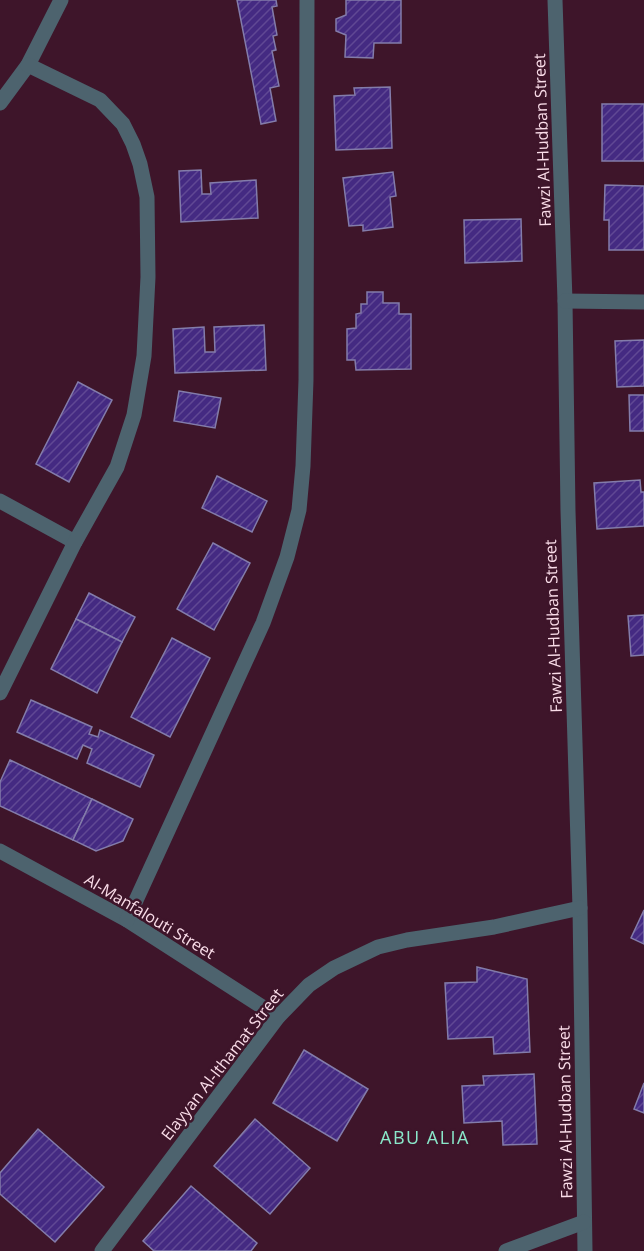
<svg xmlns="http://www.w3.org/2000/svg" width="644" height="1251" viewBox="0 0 644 1251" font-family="'Open Sans',sans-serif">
  <defs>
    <pattern id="building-hatch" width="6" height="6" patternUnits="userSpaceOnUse" patternTransform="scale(1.5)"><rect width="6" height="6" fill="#442a82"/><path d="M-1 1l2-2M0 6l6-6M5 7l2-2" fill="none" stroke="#604894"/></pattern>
  </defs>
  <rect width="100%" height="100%" fill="#3e152a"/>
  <g fill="url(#building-hatch)" stroke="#837caa" stroke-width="1.5">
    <path d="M237 0H276L277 6 272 7 277 35 273 36 276 50 272 51 279 86 270 88 276 121 261 124Z"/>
    <path d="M346 0H401V43H374L373 58 345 57 346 35 336 31V19L346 15Z"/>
    <path d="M390 87 392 148 336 150 334 96 355 95 354 88Z"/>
    <rect x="602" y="104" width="42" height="57"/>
    <path d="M201 170 202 194H211L210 183 256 180 258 218 181 222 179 171Z"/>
    <path d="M393 172 396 196 390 197 393 227 363 231V225L349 226 343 178Z"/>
    <path d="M605 185 644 186V250H609V220H604Z"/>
    <path d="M521 219 522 261 465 263 464 220Z"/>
    <path d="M367 292H383V303H399V314H411V369L356 370 355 360H347V329L356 328V314L361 313V304H367Z"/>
    <path d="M264 325 266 370 175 373 173 329 204 327 205 352H215L214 327Z"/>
    <path d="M644 340V386L617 387 615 341Z"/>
    <path d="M78 382 112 400 69 482 36 464Z"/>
    <path d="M179 391 221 398 215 428 174 421Z"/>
    <path d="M629 395H644V431H630Z"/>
    <path d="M217 476 267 501 252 532 202 508Z"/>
    <path d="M640 480 641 492H644V526L597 529 594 483Z"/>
    <path d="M213 543 250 563 214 630 177 609Z"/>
    <path d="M89 593 135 617 122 642 76 619Z"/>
    <path d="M644 615V655L631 656 628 616Z"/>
    <path d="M76 619 122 642 97 693 51 669Z"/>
    <path d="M172 638 210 658 170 737 131 717Z"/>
    <path d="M31 700 92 727 89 734 98 737 100 730 154 755 140 787 87 763 92 749 83 745 77 759 17 732Z"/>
    <path d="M10 760 92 799 73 840 0 806V782Z"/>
    <path d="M92 799 133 819 123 841 96 851 73 840Z"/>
    <path d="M644 910V944L631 938Z"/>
    <path d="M477 967 527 979 530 1052 494 1054 493 1037 448 1039 445 983 477 982Z"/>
    <path d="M304 1050 368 1089 337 1141 273 1103Z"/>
    <path d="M534 1074 537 1144 503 1145 502 1121 464 1123 462 1086 484 1085 483 1076Z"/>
    <path d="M644 1083V1113L634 1109Z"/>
    <path d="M255 1119 310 1168 270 1214 214 1166Z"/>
    <path d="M38 1129 104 1187 55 1242 0 1194V1173Z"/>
    <path d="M191 1186 257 1243 251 1251H154L143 1241Z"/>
  </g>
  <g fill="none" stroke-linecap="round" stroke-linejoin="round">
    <g stroke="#4d636e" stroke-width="15">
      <path d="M555 0 565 301 568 511 580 908 585 1251"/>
      <path d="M0 103 28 65 61 0"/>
      <path d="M565 301 644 302"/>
      <path d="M0 501 75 542"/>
      <path d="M0 693 75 542 117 467 134 415 144 356 148 277 147 197 140 164 133 144 123 124 100 100 28 65"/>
      <path d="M0 851 127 920 278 1017"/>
      <path d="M127 920 263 623 287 557 299 510 303 466 306 380 307 0"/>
      <path d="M102 1251 278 1017 309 985 334 968 378 947 407 940 494 927 580 908"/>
      <path d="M506 1251 584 1222"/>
    </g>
  </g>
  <g text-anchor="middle" stroke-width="5" stroke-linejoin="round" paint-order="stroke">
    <g font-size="16" fill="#fadde9" stroke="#3e152a">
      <text transform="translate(542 140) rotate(-92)" y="6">Fawzi Al-Hudban Street</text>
      <text transform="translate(553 626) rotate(-92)" y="6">Fawzi Al-Hudban Street</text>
      <text transform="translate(150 916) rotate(31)" y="6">Al-Manfalouti Street</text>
      <text transform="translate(222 1064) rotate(-52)" y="6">Elayyan Al-Ithamat Street</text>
      <text transform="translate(565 1112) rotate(-91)" y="6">Fawzi Al-Hudban Street</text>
    </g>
    <g font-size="18" letter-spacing="1.5" fill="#8ae8ca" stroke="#3e152a">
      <text x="425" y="1144">ABU ALIA</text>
    </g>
  </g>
</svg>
